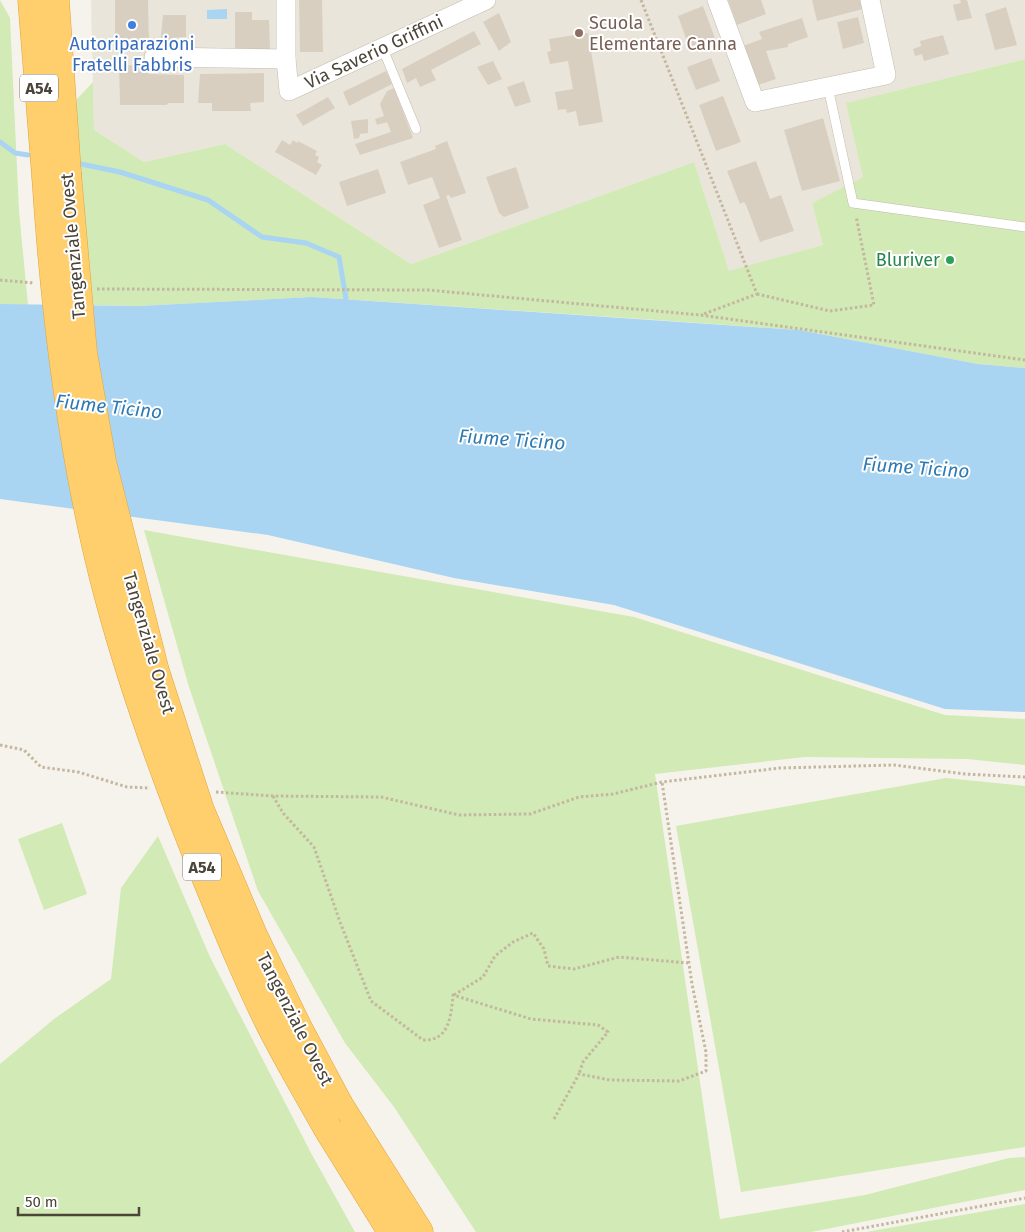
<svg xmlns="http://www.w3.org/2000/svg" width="1025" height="1232" viewBox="0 0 1025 1232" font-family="'Fira Sans',sans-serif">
  <rect width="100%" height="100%" fill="#f6f3ec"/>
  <path fill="#eae5da" d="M91 0H1025V59L847 103 863 177 812 203 823 245 729 272 694 162 411 264 225 144 144 162 94 130Z"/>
  <g fill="#d2eab5">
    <path d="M0 0 10 18 19 211 28 305 0 304Z"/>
    <path d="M1025 59V368L978 364 799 330 613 317 312 297 139 306 91 305 75 124 77 99 93 82 94 130 144 162 225 144 411 264 694 162 729 271 823 245 812 203 863 177 846 103Z"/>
    <path d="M144 530 634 617 945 715 1025 719V765L967 759 805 757 655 774 720 1219 865 1195 1009 1158 1025 1157V1190L811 1232H476L394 1107 345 1043 258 891 189 687Z"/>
    <path d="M946 778 1025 786V1147L741 1192 676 826Z"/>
    <path d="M62 823 87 894 44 910 18 839Z"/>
    <path d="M158 836 210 957 311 1153 355 1232H0V1064L54 1019 111 979 121 888Z"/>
    <path d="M1025 1204V1232H866Z"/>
  </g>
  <g fill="#a9d4f2">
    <path d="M227 9V19H207V10Z"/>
    <path d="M312 297 799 330 978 364 1025 368V712L945 709 614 605 454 578 268 535 0 499V304L139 306Z"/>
  </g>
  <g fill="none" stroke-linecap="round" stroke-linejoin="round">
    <g stroke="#a9d4f2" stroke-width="5">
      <path d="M0 142 15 153 28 155"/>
      <path d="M76 163 120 172 208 200 262 237 306 243 339 257 346 299"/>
    </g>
  </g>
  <g fill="#d8cfc1">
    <path d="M115 0H148L149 44 115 45Z"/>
    <path d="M299 0H322L323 52H300Z"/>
    <path d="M728 0H761L766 14 737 25Z"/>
    <path d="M812 0H861L863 9 817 21Z"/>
    <path d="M960 0H967L972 18 957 21 953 5 961 3Z"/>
    <path d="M703 6 715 38 689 47 678 16Z"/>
    <path d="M1006 7 1017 45 995 50 985 14Z"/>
    <path d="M235 12H252V20H269L270 49H235Z"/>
    <path d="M499 13 511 42 499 51 483 22Z"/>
    <path d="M163 15H186V37L172 38V45H160Z"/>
    <path d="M858 17 864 43 843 49 837 22Z"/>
    <path d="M802 18 808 37 788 44V47L766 51 776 79 758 85 743 46 762 39 759 32Z"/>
    <path d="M474 31 481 44 431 70 436 80 420 87 416 78 407 83 402 69Z"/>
    <path d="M588 33 603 122 579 126 576 111 567 113 566 109 558 110 555 92 573 89 568 61 550 64 547 52 551 51 549 39Z"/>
    <path d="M943 35 949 54 924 61 922 54 915 56 913 49 921 46 920 41Z"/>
    <path d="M711 58 720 81 696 90 687 67Z"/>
    <path d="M493 61 502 79 488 85 477 67Z"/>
    <path d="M119 65 149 66V74L184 75V103H168L167 105H120Z"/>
    <path d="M386 71 392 84 349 106 343 92Z"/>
    <path d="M264 73V102L250 103 251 111H212V103H198L200 74Z"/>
    <path d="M524 81 531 102 515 107 507 87Z"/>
    <path d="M394 88 413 138 360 155 355 144 391 132 387 122 377 125 375 119 384 116 380 104 387 91Z"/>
    <path d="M723 96 741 142 716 151 699 105Z"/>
    <path d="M328 97 335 108 303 126 296 115Z"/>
    <path d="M823 118 840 181 802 191 784 130Z"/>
    <path d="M368 119V133L360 134 359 138 354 139 351 121Z"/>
    <path d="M282 140 290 145 293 140 297 143 298 141 317 151 315 155 319 157 317 162 322 165 316 175 275 152Z"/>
    <path d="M447 141 466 193 451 198 449 195 446 196 462 240 439 248 423 205 440 198 432 177 408 185 400 162 436 149 435 146Z"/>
    <path d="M756 161 770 199 781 195 794 231 760 242 746 205 744 202 740 204 727 171Z"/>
    <path d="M516 167 529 208 504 217 499 213 486 177Z"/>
    <path d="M378 169 386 193 347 206 339 182Z"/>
  </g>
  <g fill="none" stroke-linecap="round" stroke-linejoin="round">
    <g stroke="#c2bbae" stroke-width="10">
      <g id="lane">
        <path d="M383 49 416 129"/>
        <path d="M828 87 853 203 1025 227"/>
      </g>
    </g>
    <g stroke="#c2bbae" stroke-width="20">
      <g id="street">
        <path d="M286 0V59L289 91 486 0"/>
        <path d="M717 0 755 102 886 75 870 0"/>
        <path d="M154 57 286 59"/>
      </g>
    </g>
    <g stroke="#e0a43c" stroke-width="29">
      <g id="highway">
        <path d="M32 0 46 176"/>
        <path d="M55 0 67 173"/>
        <path d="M339 1105 419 1232"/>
        <path d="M328 1129 392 1232"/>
      </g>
    </g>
    <g stroke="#c4b79f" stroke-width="3" stroke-dasharray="2.5 2.5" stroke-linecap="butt">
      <path d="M641 0 757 294 701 315"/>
      <path d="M0 280 34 283"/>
      <path d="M97 289 428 290 700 315 1025 360"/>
      <path d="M757 294 830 311 874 305 856 216"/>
      <path d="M0 745 24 750 41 767 78 772 127 787 150 788"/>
      <path d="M216 792 273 796 381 797 459 815 530 814 579 797 613 794 662 782 780 768 894 765 965 774 1025 777"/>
      <path d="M273 796 283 813 314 847 340 922 371 1001 423 1040C449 1041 451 1017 453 995L531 1019 598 1025 608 1032 583 1062 579 1074"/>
      <path d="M454 995 483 977 495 956 513 942 533 933 544 949 548 966 574 969 619 957 688 963"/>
      <path d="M554 1119 579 1074 610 1080 679 1081 706 1071V1052L692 984 662 782"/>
      <path d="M842 1232 1025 1198"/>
    </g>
    <use href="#lane" stroke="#fff" stroke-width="9"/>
    <use href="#street" stroke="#fff" stroke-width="19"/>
    <use href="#highway" stroke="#ffcf6e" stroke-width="28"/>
    <g stroke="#e0a43c" stroke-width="29" stroke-linecap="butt">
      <g id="highway-bridge">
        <path d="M67 173 83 353 102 462 155 671 200 810 253 935 297 1026 339 1105"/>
        <path d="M46 176C55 317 72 458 108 594 134 692 169 787 207 880 228 931 249 983 274 1032 291 1065 310 1097 328 1129"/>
      </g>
    </g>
    <use href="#highway-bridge" stroke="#ffcf6e" stroke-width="28"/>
  </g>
  <circle fill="#3f7fe0" stroke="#fff" stroke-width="2" cx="132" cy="25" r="5"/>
  <circle fill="#8d6e63" stroke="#fff" stroke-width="2" cx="579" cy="33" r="5"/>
  <circle fill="#2e9e5b" stroke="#fff" stroke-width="2" cx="950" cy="260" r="5"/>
  <g text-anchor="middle" stroke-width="4" stroke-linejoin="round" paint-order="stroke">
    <g fill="#fff" stroke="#817c74" stroke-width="1">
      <rect x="20" y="74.5" width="38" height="27" rx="4"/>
      <rect x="183" y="853.5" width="38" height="27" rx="4"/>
    </g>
    <g font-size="16" font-weight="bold" fill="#4b4439">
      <text x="39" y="94">A54</text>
      <text x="202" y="873">A54</text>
    </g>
    <g font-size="18" fill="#785e54" stroke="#fff" text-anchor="start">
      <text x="589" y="29">Scuola<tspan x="589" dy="21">Elementare Canna</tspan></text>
    </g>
    <g font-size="18" fill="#366cbe" stroke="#fff">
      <text x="132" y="50">Autoriparazioni<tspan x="132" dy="21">Fratelli Fabbris</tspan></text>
    </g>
    <g font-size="18" fill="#4b4439" stroke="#fff">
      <text transform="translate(374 52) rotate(-25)" y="6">Via Saverio Griffini</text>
      <text transform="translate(73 246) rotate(-95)" y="6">Tangenziale Ovest</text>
      <text transform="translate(149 643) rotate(74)" y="6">Tangenziale Ovest</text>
      <text transform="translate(295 1019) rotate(63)" y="6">Tangenziale Ovest</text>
    </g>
    <g font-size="18" fill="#27864d" stroke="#fff" text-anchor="end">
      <text x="940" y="266">Bluriver</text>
    </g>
    <g font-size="19" font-style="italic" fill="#2e7ab2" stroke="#fff">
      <text transform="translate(109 406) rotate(6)" y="7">Fiume Ticino</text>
      <text transform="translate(512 439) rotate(4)" y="7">Fiume Ticino</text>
      <text transform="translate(916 467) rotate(4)" y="7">Fiume Ticino</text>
    </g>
  </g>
  <path d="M18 1207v8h121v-8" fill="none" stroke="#4b4439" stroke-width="2.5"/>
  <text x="25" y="1207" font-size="15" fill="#4b4439" stroke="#ffffff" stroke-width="4" paint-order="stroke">50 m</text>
</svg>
